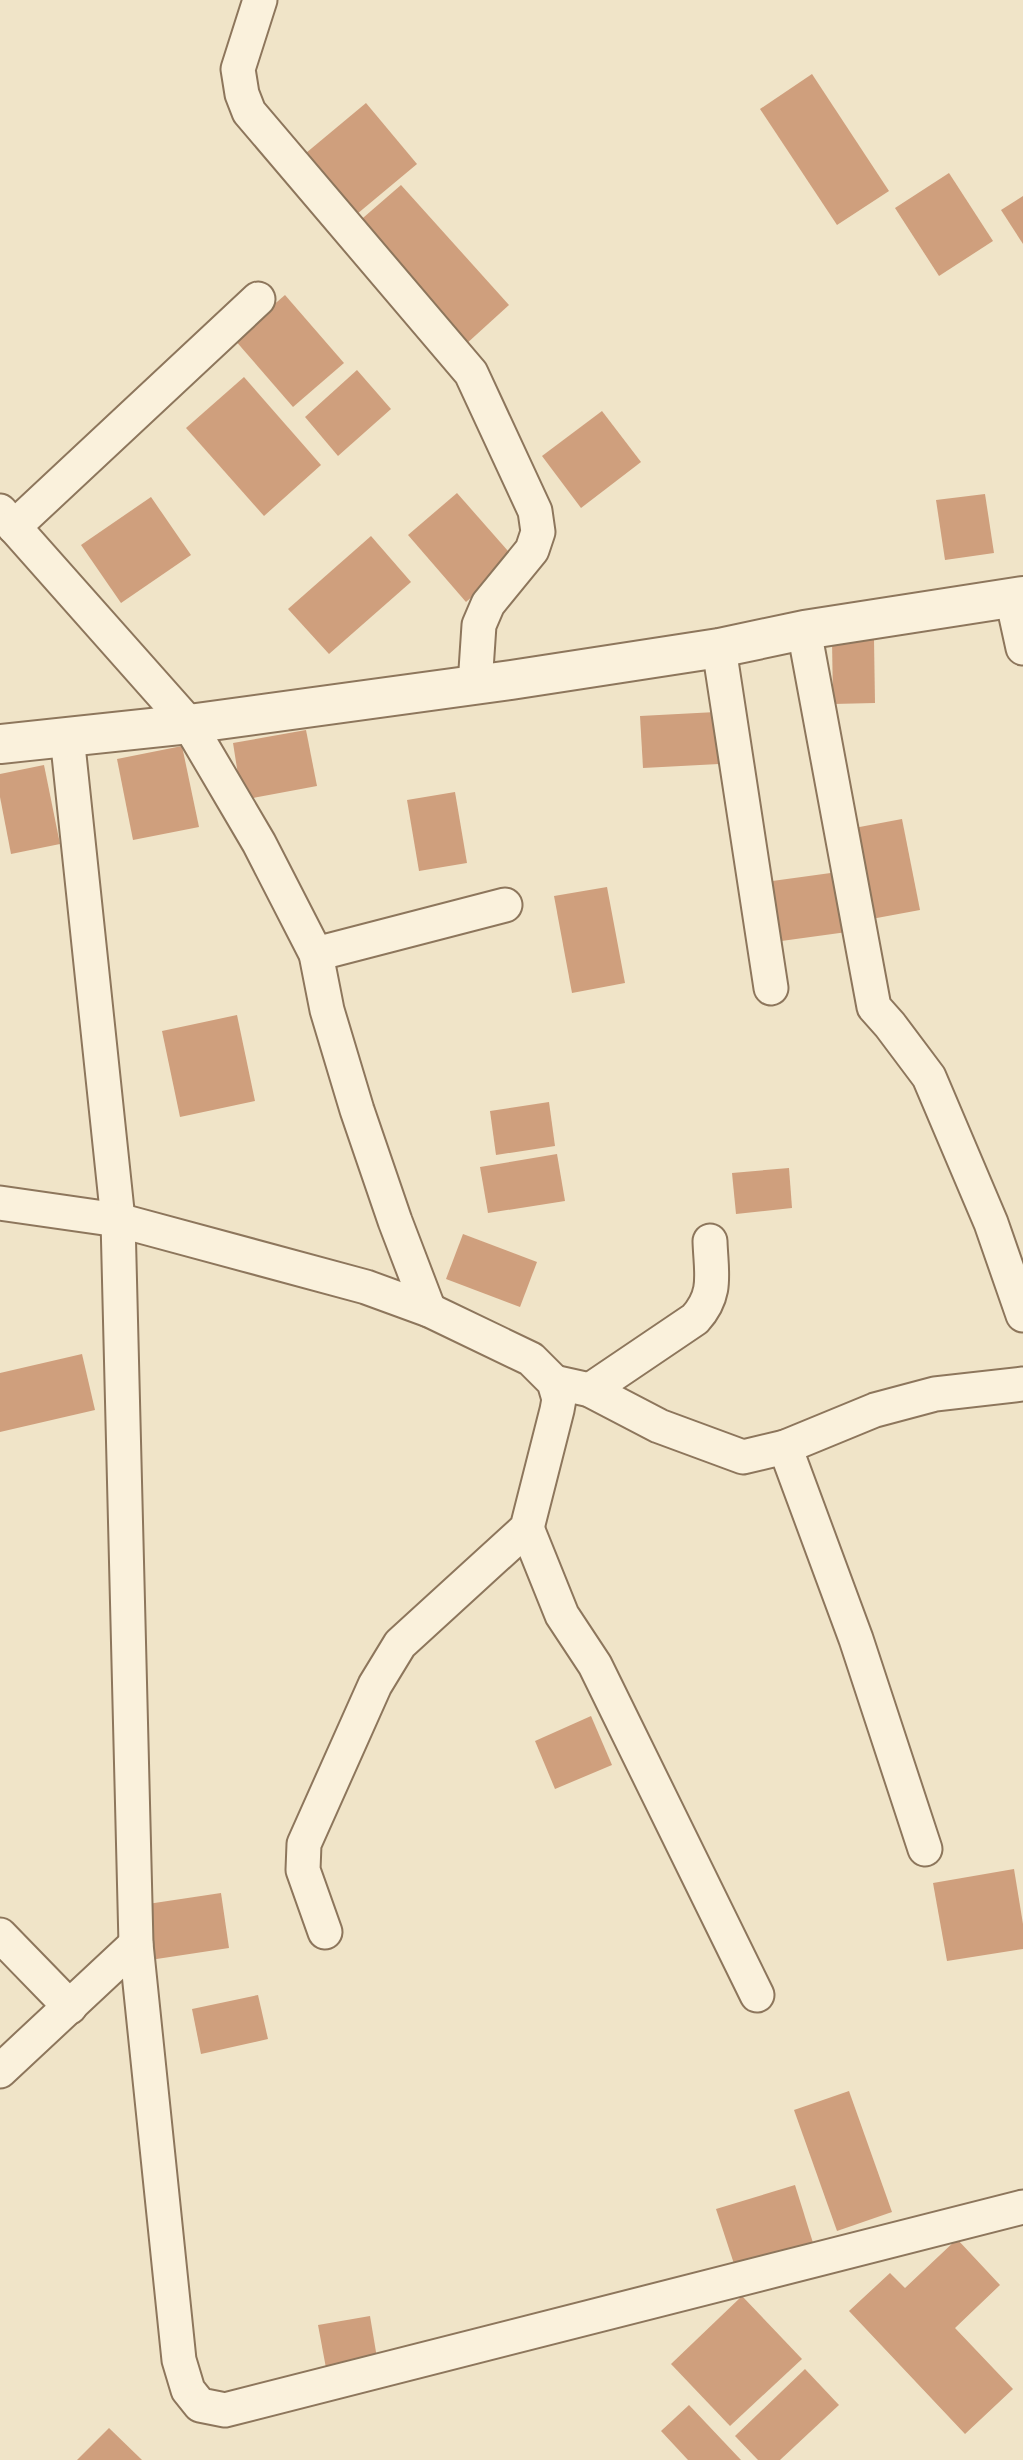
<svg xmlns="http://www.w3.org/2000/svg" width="1023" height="2460" viewBox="0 0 1023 2460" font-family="Bitter,serif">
  <rect width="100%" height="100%" fill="#f0e4c8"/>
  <g fill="#cf9f7d">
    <path d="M812 74 889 191 837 225 760 109Z"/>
    <path d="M366 103 417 164 357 214 306 153Z"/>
    <path d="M949 173 993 241 939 276 895 208Z"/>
    <path d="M401 185 509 305 465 345 356 224Z"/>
    <path d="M1023 196V244L1001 210Z"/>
    <path d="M285 295 344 363 293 407 234 339Z"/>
    <path d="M357 370 391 409 338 456 305 417Z"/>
    <path d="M244 377 321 465 264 516 186 428Z"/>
    <path d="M602 411 641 462 581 508 542 456Z"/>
    <path d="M457 493 515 559 466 602 408 535Z"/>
    <path d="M985 494 994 553 945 560 936 500Z"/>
    <path d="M151 497 191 555 121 603 81 545Z"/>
    <path d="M371 536 411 582 329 654 288 609Z"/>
    <path d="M832 640H874L875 703 833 704Z"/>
    <path d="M716 712 719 764 643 768 640 716Z"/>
    <path d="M306 730 317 786 242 800 233 743Z"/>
    <path d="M182 746 199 827 133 840 117 759Z"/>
    <path d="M44 765 60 844 11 854 0 797V774Z"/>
    <path d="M455 792 467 863 419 871 407 800Z"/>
    <path d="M902 819 920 910 866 920 849 829Z"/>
    <path d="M838 872 847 932 774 942 765 882Z"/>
    <path d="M607 887 625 983 572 993 554 896Z"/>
    <path d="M237 1015 255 1101 180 1117 162 1031Z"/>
    <path d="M549 1102 555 1146 496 1155 490 1111Z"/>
    <path d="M557 1154 565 1201 488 1213 480 1167Z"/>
    <path d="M789 1168 792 1208 736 1214 732 1173Z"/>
    <path d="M463 1234 537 1262 520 1307 446 1279Z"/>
    <path d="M82 1354 95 1410 0 1432V1373Z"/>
    <path d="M591 1716 612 1765 555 1789 535 1741Z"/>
    <path d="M1014 1869 1023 1924V1949L947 1961 933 1883Z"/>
    <path d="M221 1893 229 1948 150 1960 141 1905Z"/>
    <path d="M258 1995 268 2039 201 2054 192 2009Z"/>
    <path d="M849 2091 892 2212 837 2231 794 2110Z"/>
    <path d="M795 2185 814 2246 736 2270 716 2209Z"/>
    <path d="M957 2239 1000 2285 955 2328 1013 2389 965 2434 849 2311 890 2273 905 2288Z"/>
    <path d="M742 2296 802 2359 730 2426 671 2364Z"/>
    <path d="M370 2316 377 2358 326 2368 318 2325Z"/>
    <path d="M805 2369 839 2405 780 2460H758L735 2436Z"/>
    <path d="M689 2405 741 2460H688L661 2431Z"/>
    <path d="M109 2428 142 2460H77Z"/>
  </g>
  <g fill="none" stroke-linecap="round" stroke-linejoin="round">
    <g stroke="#8d765c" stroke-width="37">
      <g id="minor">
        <path d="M260 0 238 69 242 94 249 112 471 373 535 511 538 532 532 550 488 604 479 625 475 685"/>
        <path d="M0 511 189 724 259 843 316 954 327 1010 357 1110 395 1221 429 1310"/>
        <path d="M14 527 258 299"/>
        <path d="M1012 598 1023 648"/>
        <path d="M804 630 874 1007 890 1025 929 1077 991 1223 1023 1315"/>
        <path d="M719 648 771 988"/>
        <path d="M67 736 118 1220 136 1944 179 2360 188 2390 200 2405 225 2410 1023 2207"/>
        <path d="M316 954 505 905"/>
        <path d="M0 1203 118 1220 366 1287 429 1310 531 1359 554 1382 559 1399 557 1410 527 1528 400 1644 375 1685 304 1844 303 1870 325 1932"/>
        <path d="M554 1382 590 1390 659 1426 743 1457 785 1447 875 1410 935 1394 1023 1384"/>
        <path d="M590 1390 695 1319C718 1294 711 1273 710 1241"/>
        <path d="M785 1447 856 1639 925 1849"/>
        <path d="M527 1528 562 1615 595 1665 757 1995"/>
        <path d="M0 1935 70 2007"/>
        <path d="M0 2071 136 1944"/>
      </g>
    </g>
    <g stroke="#8d765c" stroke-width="42">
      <path id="tertiary" d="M0 744 189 724 511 680 719 648 804 630 1023 596"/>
    </g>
    <use href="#minor" stroke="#faf1dc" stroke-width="33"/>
    <use href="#tertiary" stroke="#faf1dc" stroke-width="38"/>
  </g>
</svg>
